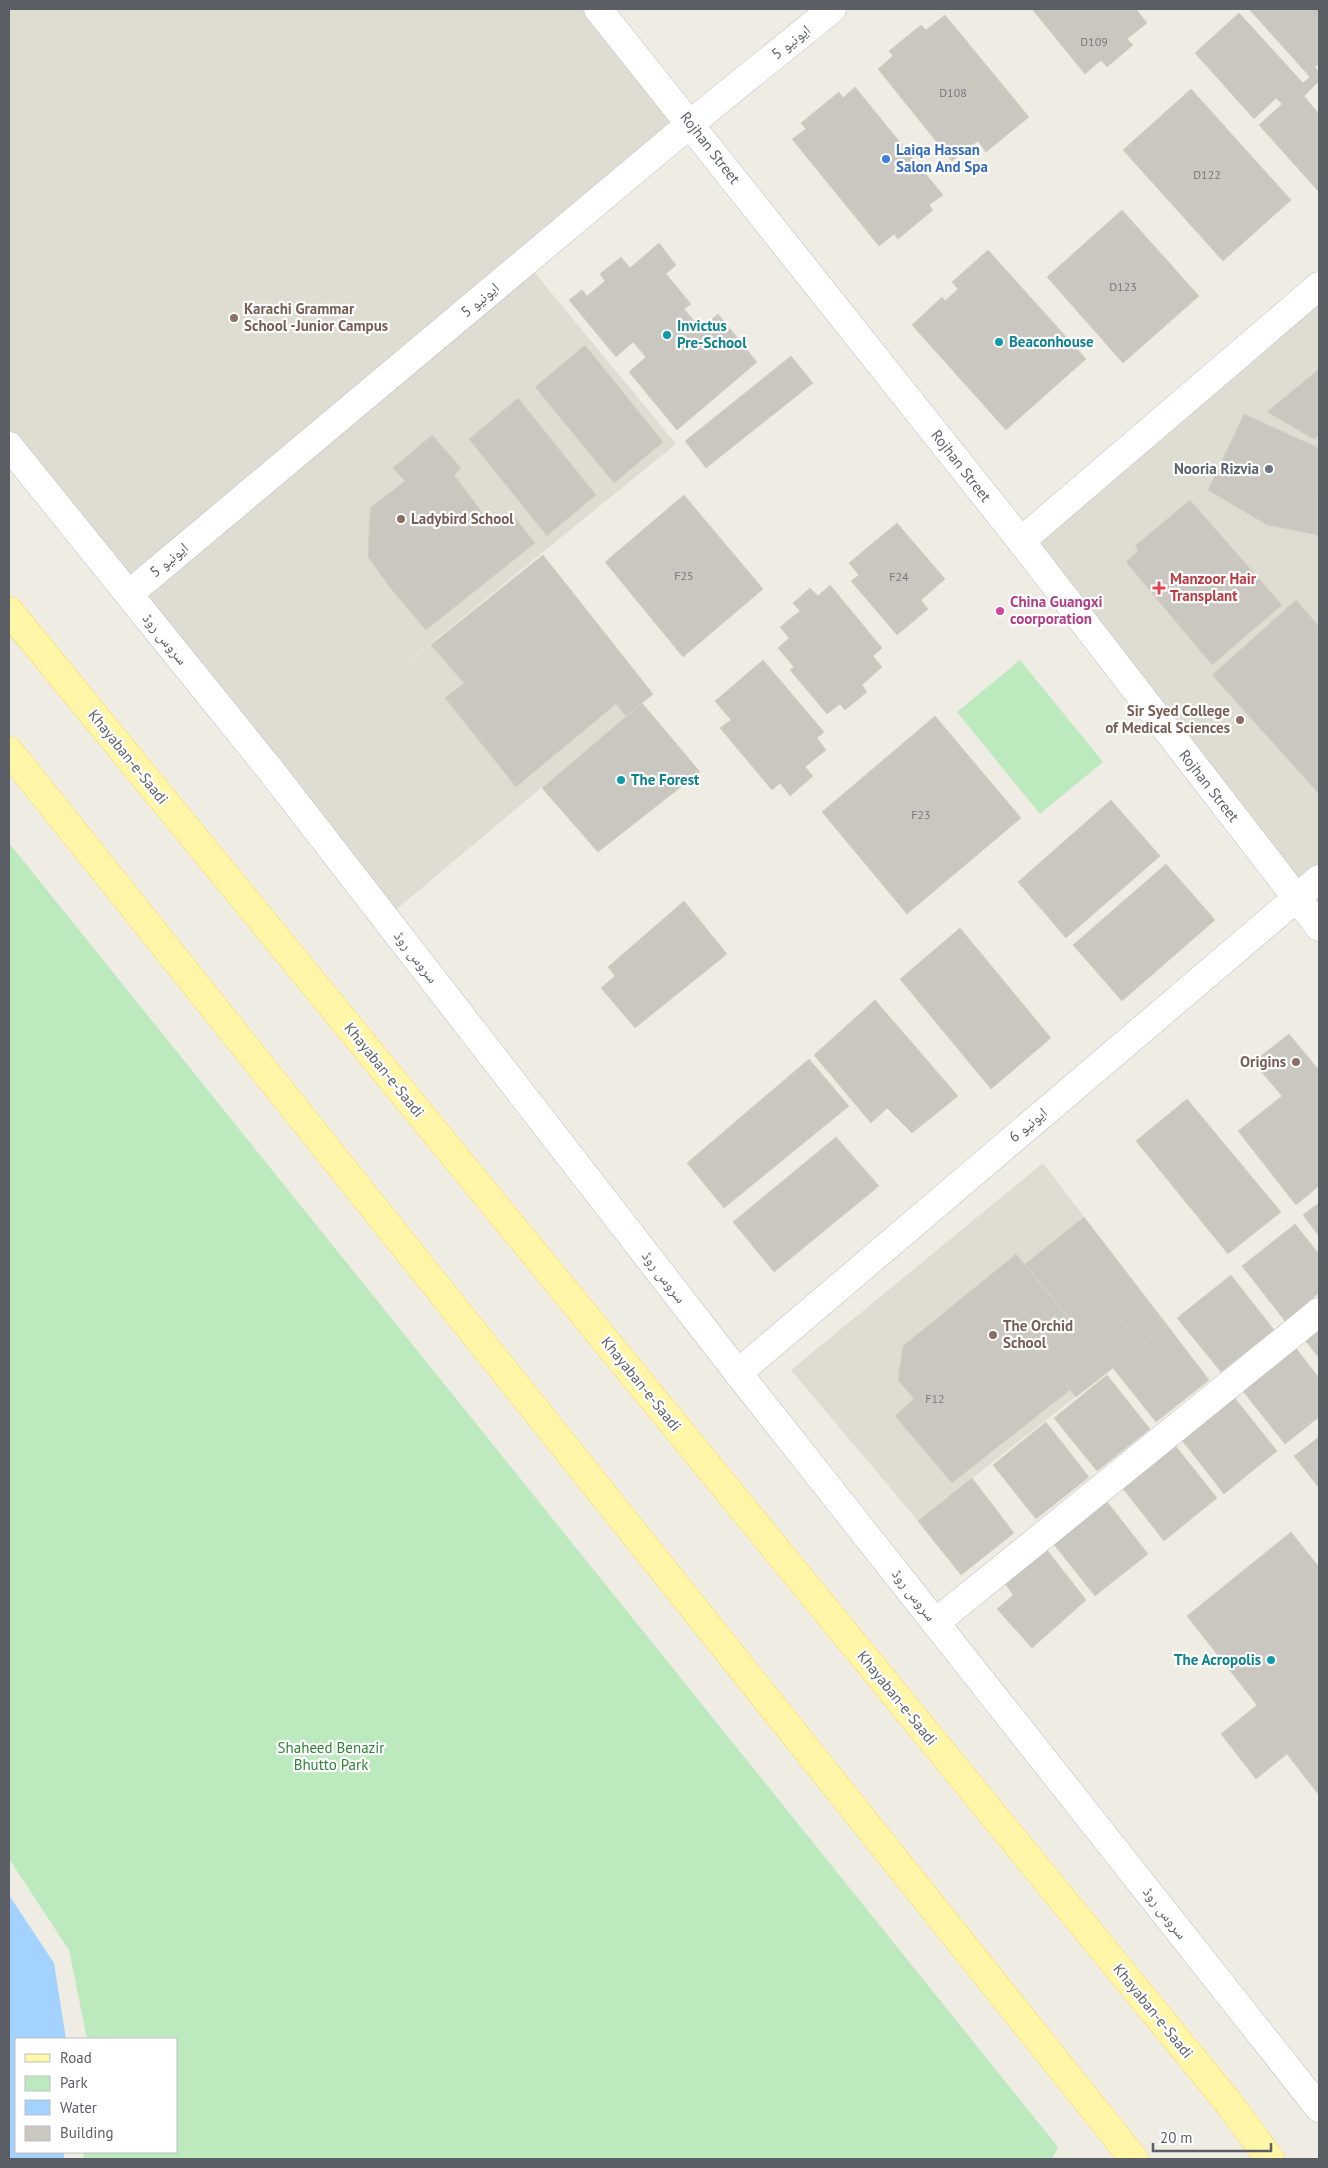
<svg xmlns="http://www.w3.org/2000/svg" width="1328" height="2168" viewBox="0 0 1328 2168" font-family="'PT Sans','Noto Naskh Arabic',sans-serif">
  <rect width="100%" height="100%" fill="#efede3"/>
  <g fill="#dfddd2">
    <path d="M9 9H598L690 124 526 262 676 444 387 679 543 555 653 694 386 918 9 450Z"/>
    <path d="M1319 286V898L1309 906 1032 533Z"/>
    <path d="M1043 1163 1167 1325 918 1521 791 1370Z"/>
  </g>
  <g fill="#bde9bf">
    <path d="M1020 660 1103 762 1040 814 957 712Z"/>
    <path d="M9 843 1058 2147 1052 2159H83L84 2152H176V2039H87L69 1950 9 1859Z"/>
  </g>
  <path fill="#a3d2ff" d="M9 1895 54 1963 66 2039H16V2152H64V2159H9Z"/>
  <g fill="#cac7c0" stroke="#d5d0c1">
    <path d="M1032 9H1136L1147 23 1127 39 1133 45 1107 67 1101 60 1085 74Z"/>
    <path d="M1249 9H1319V63L1315 67 1319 73V85L1317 83 1304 96 1319 114V192L1259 125 1282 104 1276 98 1254 119 1195 53 1239 13 1303 83 1310 77Z"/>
    <path d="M945 15 1029 117 986 152 978 141 952 161 878 69 893 56 889 51 921 25 926 30Z"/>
    <path d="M855 87 943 195 929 205 933 210 898 239 894 234 879 246 792 139 806 129 801 123 839 92 843 98Z"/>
    <path d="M1191 89 1291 200 1223 261 1123 150Z"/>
    <path d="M1122 210 1199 296 1123 363 1047 277Z"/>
    <path d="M659 243 676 265 666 274 691 304 684 309 701 329 718 314 757 362 677 430 629 372 646 357 633 342 616 357 569 300 582 290 587 296 605 281 600 274 621 257 630 268Z"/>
    <path d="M988 250 1086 359 1006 430 912 325 942 297 945 301 958 289 952 282Z"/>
    <path d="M585 345 663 442 614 483 535 387Z"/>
    <path d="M791 356 813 383 706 468 685 441Z"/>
    <path d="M1319 369V435L1314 439 1267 412Z"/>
    <path d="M518 398 596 495 547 536 469 439Z"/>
    <path d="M1244 414 1319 448 1318 535 1267 525 1208 490Z"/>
    <path d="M432 435 461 468 454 475 494 528 512 514 535 543 426 630 391 589 368 557 370 508 405 481 393 468Z"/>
    <path d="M684 495 763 589 683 657 605 562Z"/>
    <path d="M1190 500 1282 605 1212 665 1126 562 1138 551 1135 546Z"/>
    <path d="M897 523 945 579 921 600 928 609 897 635 851 581 859 575 849 563Z"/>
    <path d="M543 555 653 694 626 716 616 704 516 787 445 698 464 683 431 645Z"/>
    <path d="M830 585 882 648 873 656 882 667 862 685 867 692 845 710 840 704 827 714 790 670 794 667 778 648 789 638 780 627 800 611 793 603 810 588 818 596Z"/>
    <path d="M1296 600 1319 626V794L1212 675Z"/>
    <path d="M763 660 824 732 817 738 826 750 805 767 813 776 790 796 780 783 772 790 720 728 731 720 715 701Z"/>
    <path d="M642 703 700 772 598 852 542 788Z"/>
    <path d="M935 716 1021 818 907 914 822 812Z"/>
    <path d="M1111 800 1160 856 1066 938 1018 882Z"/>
    <path d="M1166 864 1215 920 1122 1001 1073 945Z"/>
    <path d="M684 901 727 954 635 1028 601 988 615 976 608 967Z"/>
    <path d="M960 928 1051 1038 991 1089 900 979Z"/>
    <path d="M875 1000 958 1096 912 1133 887 1108 871 1123 814 1055Z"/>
    <path d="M1289 1034 1318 1069 1319 1068V1186L1296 1205 1238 1131 1282 1096 1253 1062Z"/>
    <path d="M809 1059 849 1106 724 1208 687 1163Z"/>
    <path d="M1187 1099 1281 1212 1228 1254 1136 1141Z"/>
    <path d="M836 1137 879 1186 774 1272 733 1222Z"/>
    <path d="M1319 1203V1236L1303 1215Z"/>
    <path d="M1084 1217 1167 1325 1141 1346 1112 1309 1082 1334 1025 1264Z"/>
    <path d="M1295 1224 1319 1254V1293L1285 1321 1242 1266Z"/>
    <path d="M1016 1254 1062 1310 1027 1340 1070 1390 952 1483 895 1416 914 1399 898 1380 903 1346Z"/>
    <path d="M1231 1275 1274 1330 1221 1372 1177 1318Z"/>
    <path d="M1112 1309 1141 1346 1076 1397 1027 1340 1062 1310 1082 1334Z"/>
    <path d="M1167 1325 1209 1380 1156 1422 1113 1368Z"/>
    <path d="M1319 1328V1358L1305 1340Z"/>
    <path d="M1295 1347 1319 1378V1417L1285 1444 1242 1390Z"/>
    <path d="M1107 1375 1150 1429 1097 1471 1054 1418Z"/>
    <path d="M1234 1397 1277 1451 1224 1494 1181 1439Z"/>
    <path d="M1046 1422 1089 1477 1036 1519 993 1465Z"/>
    <path d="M1319 1437V1488L1294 1456Z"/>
    <path d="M1174 1444 1217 1498 1164 1541 1121 1486Z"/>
    <path d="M972 1478 1014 1533 961 1575 918 1521Z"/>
    <path d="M1105 1499 1148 1554 1095 1596 1052 1542Z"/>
    <path d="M1291 1532 1319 1567V1795L1287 1754 1256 1779 1221 1734 1257 1705 1187 1616Z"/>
    <path d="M1044 1546 1086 1600 1032 1648 997 1609 1013 1595 1002 1579Z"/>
  </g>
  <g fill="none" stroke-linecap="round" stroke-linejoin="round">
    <g stroke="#bbbdc3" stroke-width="29">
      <g id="minor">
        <path d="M598 9 1021 541 1319 927"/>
        <path d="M9 446 272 772 738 1373 1319 2108"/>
        <path d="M1021 541 1319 286"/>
        <path d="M129 594 690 124 832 9"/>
        <path d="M738 1373 1319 879"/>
        <path d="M935 1623 1319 1312"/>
      </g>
    </g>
    <g stroke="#ffd74c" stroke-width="29">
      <g id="major">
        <path d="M9 611 1228 2102 1270 2159"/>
        <path d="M9 751 1134 2159"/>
      </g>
    </g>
    <use href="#minor" stroke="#fff" stroke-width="28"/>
    <use href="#major" stroke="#fff6a8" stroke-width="28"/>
  </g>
  <circle fill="#3f7fe0" stroke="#fff" stroke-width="2" cx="886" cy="159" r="5"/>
  <g fill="#8d6e63" stroke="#fff" stroke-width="2">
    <circle cx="234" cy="318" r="5"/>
    <circle cx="401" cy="519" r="5"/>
    <circle cx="1240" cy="720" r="5"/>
    <circle cx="1296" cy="1062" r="5"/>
    <circle cx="993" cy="1335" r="5"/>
  </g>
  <g fill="#0f9aa8" stroke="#fff" stroke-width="2">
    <circle cx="667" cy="335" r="5"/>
    <circle cx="999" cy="342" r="5"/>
    <circle cx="621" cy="780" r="5"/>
    <circle cx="1271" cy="1660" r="5"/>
  </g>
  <circle fill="#6b7280" stroke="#fff" stroke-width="2" cx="1269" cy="469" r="5"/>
  <path fill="#e0444e" stroke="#fff" stroke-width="2" d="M1156.5 580.5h5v5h5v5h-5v5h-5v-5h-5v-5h5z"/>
  <circle fill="#d1479c" stroke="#fff" stroke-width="2" cx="1000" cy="611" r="5"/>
  <g text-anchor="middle" stroke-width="4.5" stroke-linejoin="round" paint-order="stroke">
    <g font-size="12" fill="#77797c">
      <text x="1094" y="46">D109</text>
      <text x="953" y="97">D108</text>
      <text x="1207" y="179">D122</text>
      <text x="1123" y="291">D123</text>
      <text x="684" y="580">F25</text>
      <text x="899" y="581">F24</text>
      <text x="921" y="819">F23</text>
      <text x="935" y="1403">F12</text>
    </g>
    <g font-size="15" fill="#5b5f65" stroke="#fff">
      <text transform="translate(791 42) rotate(-39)" y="5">ایونیو 5</text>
      <text transform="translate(710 148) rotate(52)" y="5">Rojhan Street</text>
      <text transform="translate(480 300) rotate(-40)" y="5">ایونیو 5</text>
      <text transform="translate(961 466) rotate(52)" y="5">Rojhan Street</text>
      <text transform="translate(169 560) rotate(-40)" y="5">ایونیو 5</text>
      <text transform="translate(165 639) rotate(51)" y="5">سروس روڈ</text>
      <text transform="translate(128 757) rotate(51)" y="5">Khayaban-e-Saadi</text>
      <text transform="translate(1209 786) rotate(52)" y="5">Rojhan Street</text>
      <text transform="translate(416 957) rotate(52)" y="5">سروس روڈ</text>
      <text transform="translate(384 1070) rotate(51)" y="5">Khayaban-e-Saadi</text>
      <text transform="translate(1028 1125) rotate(-40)" y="5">ایونیو 6</text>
      <text transform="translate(664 1277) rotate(52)" y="5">سروس روڈ</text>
      <text transform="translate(641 1384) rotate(51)" y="5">Khayaban-e-Saadi</text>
      <text transform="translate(914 1595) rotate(52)" y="5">سروس روڈ</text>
      <text transform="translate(897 1698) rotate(51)" y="5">Khayaban-e-Saadi</text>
      <text transform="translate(1165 1913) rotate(52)" y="5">سروس روڈ</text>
      <text transform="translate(1153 2011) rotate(51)" y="5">Khayaban-e-Saadi</text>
    </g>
    <g font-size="15" font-weight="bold" fill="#366cbe" stroke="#fff" text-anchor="start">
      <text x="896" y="155">Laiqa Hassan<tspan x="896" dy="17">Salon And Spa</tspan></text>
    </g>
    <g font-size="15" font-weight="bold" fill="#785e54" stroke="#fff" text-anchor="start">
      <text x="244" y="314">Karachi Grammar<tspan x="244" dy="17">School -Junior Campus</tspan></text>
      <text x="411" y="524">Ladybird School</text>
      <text x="1230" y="716" text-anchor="end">Sir Syed College<tspan x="1230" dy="17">of Medical Sciences</tspan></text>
      <text x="1286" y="1067" text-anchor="end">Origins</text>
      <text x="1003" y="1331">The Orchid<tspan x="1003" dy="17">School</tspan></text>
    </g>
    <g font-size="15" font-weight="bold" fill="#0d838f" stroke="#fff" text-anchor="start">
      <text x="677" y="331">Invictus<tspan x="677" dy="17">Pre-School</tspan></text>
      <text x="1009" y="347">Beaconhouse</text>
      <text x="631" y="785">The Forest</text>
      <text x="1261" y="1665" text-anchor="end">The Acropolis</text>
    </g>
    <g font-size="15" font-weight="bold" fill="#5b616d" stroke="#fff" text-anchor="end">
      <text x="1259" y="474">Nooria Rizvia</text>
    </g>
    <g font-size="15" font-weight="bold" fill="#be3a42" stroke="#fff" text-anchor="start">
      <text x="1170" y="584">Manzoor Hair<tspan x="1170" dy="17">Transplant</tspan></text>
    </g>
    <g font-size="15" font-weight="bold" fill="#b23c85" stroke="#fff" text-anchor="start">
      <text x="1010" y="607">China Guangxi<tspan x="1010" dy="17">coorporation</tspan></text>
    </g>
    <g font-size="15" fill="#2c8335" stroke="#fff">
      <text x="331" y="1753">Shaheed Benazir<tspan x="331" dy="17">Bhutto Park</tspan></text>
    </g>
  </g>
  <rect width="1328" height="2168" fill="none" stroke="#5b5f65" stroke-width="20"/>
  <rect x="15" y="2038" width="162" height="115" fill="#ffffff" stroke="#bdbfc1"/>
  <rect x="25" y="2054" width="25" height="8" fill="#fff6a8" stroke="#bdbfc1"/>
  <text x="60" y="2063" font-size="15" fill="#5b5f65">Road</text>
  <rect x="25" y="2076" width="25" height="15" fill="#bde9bf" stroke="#bdbfc1"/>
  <text x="60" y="2088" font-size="15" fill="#5b5f65">Park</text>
  <rect x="25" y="2100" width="25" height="15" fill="#a3d2ff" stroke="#bdbfc1"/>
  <text x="60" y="2113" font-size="15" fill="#5b5f65">Water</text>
  <rect x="25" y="2126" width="25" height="15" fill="#cac7c0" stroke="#bdbfc1"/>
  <text x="60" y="2138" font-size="15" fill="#5b5f65">Building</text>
  <path d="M1153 2143v8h118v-8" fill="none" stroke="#5b5f65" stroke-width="2.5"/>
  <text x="1160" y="2143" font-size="15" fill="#5b5f65" stroke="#ffffff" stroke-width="4" paint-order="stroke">20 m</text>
</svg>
